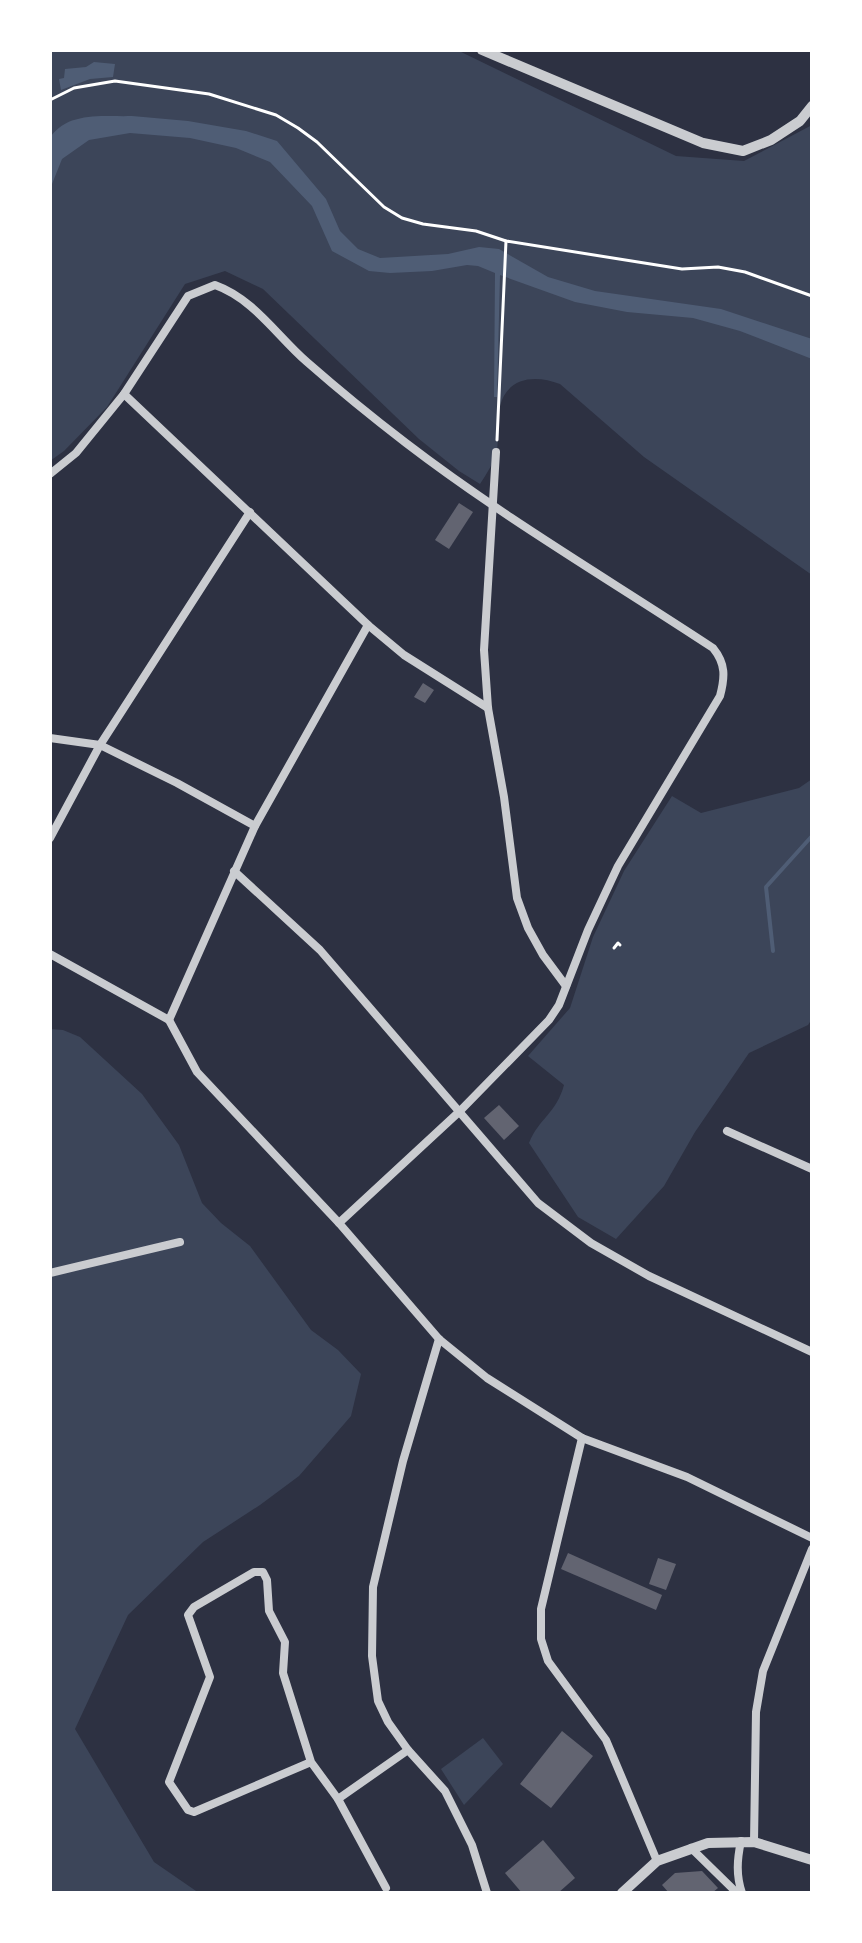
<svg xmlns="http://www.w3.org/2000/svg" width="862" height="1943" viewBox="0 0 862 1943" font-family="'DejaVu Sans',sans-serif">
  <rect width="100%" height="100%" fill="#2d3142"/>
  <g fill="#3c4559">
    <path d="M50 50H457L676 156 744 161 812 125V575L644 457 560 384C536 375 508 376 500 406 496 420 499 436 497 450 494 463 487 473 480 484L459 471 419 439 263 289 225 271 185 284 107 407 64 451 50 461Z"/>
    <path d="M812 779V1019L808 1025 749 1053 695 1132 664 1186 616 1239 578 1217 529 1143C539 1118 556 1114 564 1085L528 1056 570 1008 593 937 624 871 672 796 701 813 799 788Z"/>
    <path d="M50 1029 63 1030 80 1037 142 1094 179 1145 202 1203 221 1223 250 1246 311 1330 338 1350 361 1374 351 1416 299 1476 260 1505 203 1542 128 1615 75 1729 154 1862 199 1893H50Z"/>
    <path d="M483 1738 503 1764 464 1805 441 1769Z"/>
  </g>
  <g fill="#4f5d75">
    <path d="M94 62 115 64 113 77 90 79 61 90 59 79 64 78 65 69 86 67Z"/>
    <path d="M132 116 188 121 246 131 277 141 326 199 340 231 358 249 380 258 448 254 479 247 499 249 548 277 595 291 721 309 812 339V359L740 331 693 318 627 312 575 302 500 275 497 397H494L495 273 478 266 467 265 432 271 390 273 369 271 332 251 312 206 270 162 236 148 190 138 130 133 89 140 62 159 50 189V138C67 111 104 117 132 116Z"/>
  </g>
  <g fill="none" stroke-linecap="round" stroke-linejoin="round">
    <path stroke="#4f5d75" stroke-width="4" d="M773 951 766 887 812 836"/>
  </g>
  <g fill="#626471">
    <path d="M459 503 473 512 449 549 435 540Z"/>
    <path d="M423 683 434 690 425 703 414 697Z"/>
    <path d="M499 1105 519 1126 504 1140 484 1118Z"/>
    <path d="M568 1553 662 1595 656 1610 561 1569Z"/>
    <path d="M658 1558 676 1564 666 1590 649 1584Z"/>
    <path d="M562 1731 593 1756 551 1808 520 1784Z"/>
    <path d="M543 1840 575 1878 558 1893H522L505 1873Z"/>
    <path d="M702 1871 718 1888 712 1893H669L662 1885 675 1873Z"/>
  </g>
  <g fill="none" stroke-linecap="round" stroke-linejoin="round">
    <g stroke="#fff" stroke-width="3">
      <path d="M50 100 74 88 115 81 209 94 276 115 298 128 317 142 384 207 402 218 423 224 476 231 506 241 682 269 718 267 745 272 812 296"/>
      <path d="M497 440 506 241"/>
      <path d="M614 948 618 943 620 945"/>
    </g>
    <g stroke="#caccd0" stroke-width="8">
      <path d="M124 394 368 625 404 655 488 708"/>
      <path d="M496 452 484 650 488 708 504 797 517 898 528 928 543 955 566 986"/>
      <path d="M50 474 76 453 124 394 188 296 215 285C254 299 277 336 307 362 339 390 372 417 406 443 504 518 610 580 713 648 726 664 725 677 720 696L618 866 588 930 559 1005 549 1020 460 1111 339 1223"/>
      <path d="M50 738 100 745 177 783 255 826"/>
      <path d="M50 838 100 745 250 512"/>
      <path d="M234 871 320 950 538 1203 591 1243 649 1276 812 1352"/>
      <path d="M50 954 169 1020 197 1072 339 1223 439 1339 487 1378 582 1438 687 1477 812 1538"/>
      <path d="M169 1020 255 826 368 625"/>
      <path d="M727 1131 812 1169"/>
      <path d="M50 1273 180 1242"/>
      <path d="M439 1339 403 1461 373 1587 372 1656 378 1701 388 1722 408 1750 445 1791 472 1845 487 1893"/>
      <path d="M582 1438 541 1609V1639L548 1661 606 1740 657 1861"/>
      <path d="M311 1762 194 1812 188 1810 169 1782 210 1677 188 1615 194 1607 254 1572H263L267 1580 269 1611 285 1642 283 1673 311 1762 338 1799 386 1888"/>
      <path d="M338 1799 408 1750"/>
      <path d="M741 1841C737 1860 736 1875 742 1893"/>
      <path d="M754 1842 756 1712 763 1671 812 1549"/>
      <path d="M691 1848 737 1893"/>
    </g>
    <g stroke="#caccd0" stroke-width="10">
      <path d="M482 50 703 143 743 151 771 140 800 121 812 106"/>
      <path d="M622 1893 657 1861 708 1843 754 1842 812 1860"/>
    </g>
  </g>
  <rect width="862" height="1943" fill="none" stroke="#ffffff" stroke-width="104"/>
</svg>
